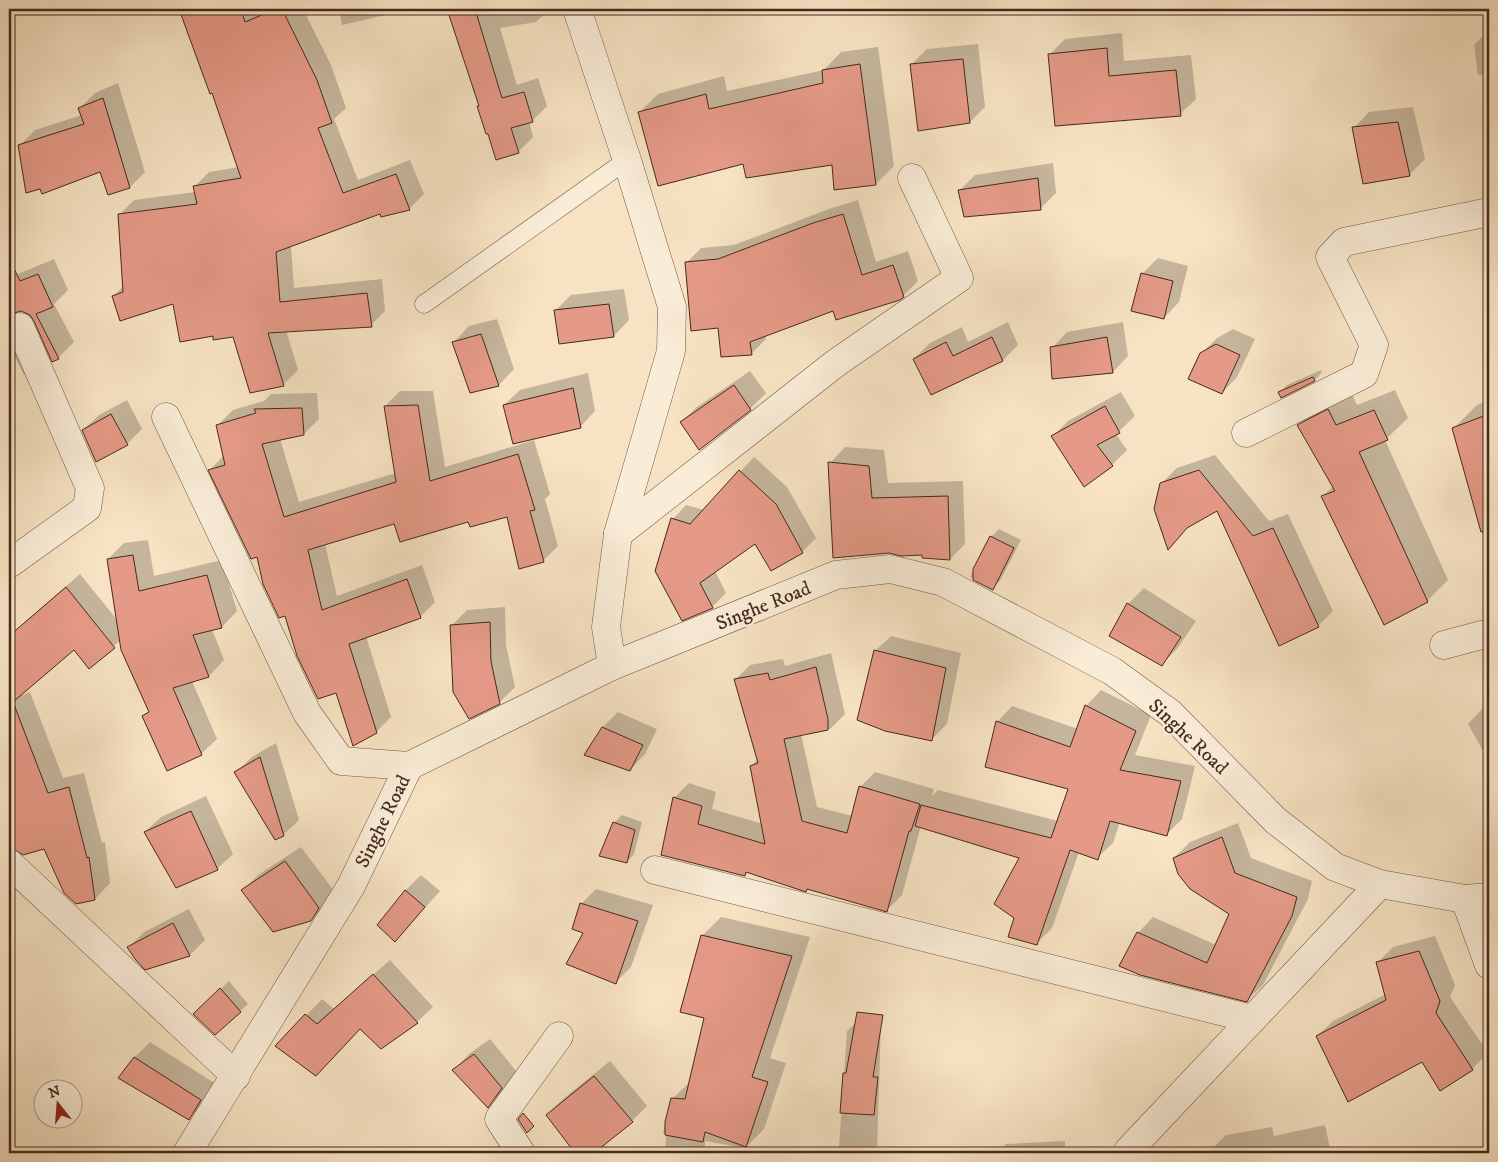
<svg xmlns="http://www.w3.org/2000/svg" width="1498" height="1162" viewBox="0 0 1498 1162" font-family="'IM FELL DW Pica',serif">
  <rect width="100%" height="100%" fill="#f7e3c3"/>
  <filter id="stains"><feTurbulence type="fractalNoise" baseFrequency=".004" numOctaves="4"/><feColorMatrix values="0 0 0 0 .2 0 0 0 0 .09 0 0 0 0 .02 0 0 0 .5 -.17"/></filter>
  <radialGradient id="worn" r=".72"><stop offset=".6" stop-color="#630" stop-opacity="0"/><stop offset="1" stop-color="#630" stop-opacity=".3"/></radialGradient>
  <g fill="#0003">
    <path d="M180 9H303L331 65 346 108 334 119 358 180 410 160 424 194 410 208 381 216V213L291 246 294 288 382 279 385 311 371 325 286 330 298 370 284 384 250 391 234 336 214 335 174 303 113 296 124 286 120 214 134 200 196 192 195 186 209 172 239 167 213 92H211Z"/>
    <path d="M339 9H411L342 25Z"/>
    <path d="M449 9H550L536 22 500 28 517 85 538 78 547 106 532 121 529 122 533 137 518 152 480 105Z"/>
    <path d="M1489 30V74L1478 75 1474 45Z"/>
    <path d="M1122 33 1124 61 1191 55 1196 99 1180 114 1049 55 1065 39Z"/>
    <path d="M978 44 985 107 970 122 912 64 927 49Z"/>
    <path d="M878 47 894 166 876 184 836 188 833 163 640 112 658 94 724 76 727 91 824 70 841 52Z"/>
    <path d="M118 83 145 172 130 187 101 170 41 188 19 146 35 130 82 115 80 108 95 93Z"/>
    <path d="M1413 107 1425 159 1409 175 1354 128 1369 112Z"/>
    <path d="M1053 163 1056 193 1041 208 959 191 975 175Z"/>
    <path d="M858 200 876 262 908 251 918 281 903 296 834 309 765 335 766 339 751 354 720 326 686 263 701 248 734 245 829 209Z"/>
    <path d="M1158 258 1188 266 1179 302 1164 318 1142 274Z"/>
    <path d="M54 259 68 290 54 304 74 342 58 358 30 314 21 310 13 312 9 315V281L13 276Z"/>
    <path d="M624 289 629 320 614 336 555 311 571 295Z"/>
    <path d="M497 319 514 369 499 385 471 392 454 342 469 326Z"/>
    <path d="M1008 322 1018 345 1003 360 932 394 914 359 930 343 962 327 968 342Z"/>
    <path d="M1123 322 1128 356 1113 372 1052 348 1067 332Z"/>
    <path d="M24 328 39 360 24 375 9 345V343Z"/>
    <path d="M1233 329 1255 339 1237 377 1222 393 1201 354 1217 338Z"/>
    <path d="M1321 370 1322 372 1315 380 1282 396 1280 392 1287 385Z"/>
    <path d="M750 371 766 393 750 409 681 422 697 407Z"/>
    <path d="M588 373 595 411 580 427 504 405 520 390Z"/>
    <path d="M1350 389 1357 405 1395 390 1408 418 1385 440 1448 580 1427 601 1323 496 1334 486 1299 425 1320 404Z"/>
    <path d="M400 391H433L445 467 534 440 550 494 545 499 558 546 543 561 508 516 469 520 395 523 325 544 337 596 422 565 435 602 420 617 366 636 391 717 376 732 337 692 286 615 257 556 210 470 224 455 218 425 233 410 264 401 271 394 317 393 319 419 304 434 280 439 299 502 396 473 385 406Z"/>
    <path d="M1121 392 1135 416 1116 434 1127 450 1112 465 1053 436 1068 421Z"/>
    <path d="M127 400 142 429 127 444 83 430 99 415Z"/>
    <path d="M1489 400V484L1471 490 1454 428 1477 405Z"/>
    <path d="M845 447 884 450 888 483 963 481 965 544 950 559 923 554 830 463Z"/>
    <path d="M1215 455 1269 521 1288 514 1333 611 1318 626 1217 510 1190 525 1168 548 1161 484 1177 468Z"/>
    <path d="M754 457 787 487 816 538 802 552 755 542 715 571 726 593 712 607 682 619 673 519 686 505 704 510Z"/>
    <path d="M999 529 1021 540 1000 581 992 588 970 577 991 537Z"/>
    <path d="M148 540 154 576 222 560 237 611 222 627 212 629 224 660 209 676 192 681 217 739 201 754 143 717 150 710 121 640 89 667 74 648 19 696 30 692 63 778 84 773 102 843 105 842 110 883 95 899 45 848 13 847 9 837V636L80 574 118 621 108 559 124 543Z"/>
    <path d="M1144 588 1196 621 1177 649 1162 664 1128 604Z"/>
    <path d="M505 607 506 645 515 687 499 703 452 625 467 610Z"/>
    <path d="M891 636 961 653 947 724 931 740 875 651Z"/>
    <path d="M831 653 845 714 830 729 801 734 817 807 853 816 860 787 875 772 934 789 932 796 938 790 1058 821 1070 788 997 722 1012 706 1078 729 1086 706 1101 690 1151 715 1135 755 1195 766 1182 819 1166 835 1120 822 1113 843 1097 858 1079 852 1052 928 1036 944 1015 918 1020 858 921 826 902 895 887 910 748 871 744 875 663 854 674 798 689 783 716 792 712 809 763 824 751 766 758 759 735 680 750 665 783 659 785 666Z"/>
    <path d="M1489 706V762L1468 724 1483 708Z"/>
    <path d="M618 712 657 729 645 754 630 770 603 727Z"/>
    <path d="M276 743 299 820 283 835 236 772 252 757Z"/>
    <path d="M206 796 233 854 217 869 145 832 161 817Z"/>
    <path d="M622 815 642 822 634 854 627 862 614 823Z"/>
    <path d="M1238 823 1251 858 1312 881 1308 899 1263 985 1247 1000 1138 933 1153 917 1216 945 1231 913 1174 858 1190 842Z"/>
    <path d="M301 847 334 891 327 904 311 920 243 890 258 875Z"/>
    <path d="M421 875 440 891 395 941 379 924 406 890Z"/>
    <path d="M596 889 653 905 631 967 615 983 585 932 581 904Z"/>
    <path d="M189 909 205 940 190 955 146 968 129 947 144 932Z"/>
    <path d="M721 917 810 937 770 1058 786 1063 764 1129 745 1148 705 1141V1153H665L666 1134 663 1133 672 1099 691 1081 706 1017 702 936Z"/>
    <path d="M1435 936 1455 985 1450 997 1488 1053 1472 1069 1423 1060 1317 1036 1333 1021 1386 994 1378 962 1393 947Z"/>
    <path d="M390 960 433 1007 417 1022 361 1027 277 1046 322 999 334 1009Z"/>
    <path d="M229 981 248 1004 240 1011 195 1014Z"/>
    <path d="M861 1018 881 1019 877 1153H834L839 1148 847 1031Z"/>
    <path d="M490 1039 517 1072 503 1091 488 1106 454 1070 469 1054Z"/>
    <path d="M150 1042 216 1084 204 1103 189 1118 134 1058Z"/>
    <path d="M610 1061 647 1106 632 1121 592 1153H577L547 1115 563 1099Z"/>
    <path d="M1325 1125 1331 1153H1211V1150L1226 1135 1272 1127 1274 1136Z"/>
    <path d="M1065 1141V1153H996L1006 1144Z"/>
    <path d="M67 1150 68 1153H56Z"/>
  </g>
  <g fill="#e59a87" stroke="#46291c">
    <path d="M179 9H241L245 22 276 9H282L317 80 332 123 318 128 343 193 396 174 410 210 381 217 380 214 276 252 280 302 367 293 372 327 268 333 284 386 250 393 233 337 213 340V336L180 342 173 304 120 321 112 296 123 292 118 214 197 204 193 186 241 178 212 93 210 94Z"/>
    <path d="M447 9H475L502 98 524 92 533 122 511 128 519 153 496 160 488 134H486L477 106H479Z"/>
    <path d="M1107 48 1109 76 1176 70 1181 116 1055 126 1048 54Z"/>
    <path d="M963 59 970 123 918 131 910 64Z"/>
    <path d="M860 64 876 185 834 190 832 165 746 178 743 164 658 186 638 112 706 94 709 109 823 83 822 70Z"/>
    <path d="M103 98 130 188 108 195 100 172 42 194 40 189 26 193 18 145 84 124 78 108Z"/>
    <path d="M1398 122 1410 176 1363 184 1352 127Z"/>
    <path d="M1038 178 1041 210 964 217 958 190Z"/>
    <path d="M843 214 862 275 893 265 904 297 900 300 836 320 833 311 750 342 752 355 721 357 718 328 691 331 685 262 718 259 813 223Z"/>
    <path d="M9 258 20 281 38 274 53 307 36 314 59 359 52 362 34 321 30 315 21 311 14 313 9 317Z"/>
    <path d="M1141 273 1173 281 1164 319 1131 311Z"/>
    <path d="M609 304 614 337 559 344 554 310Z"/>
    <path d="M481 334 499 386 470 393 452 342Z"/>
    <path d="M992 337 1003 361 931 395 913 359 946 342 953 356Z"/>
    <path d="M1107 337 1113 373 1052 379 1050 347Z"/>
    <path d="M1216 344 1240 355 1222 394 1188 379 1200 353Z"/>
    <path d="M1313 377 1315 381 1281 398 1278 392Z"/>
    <path d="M734 385 751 410 699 450 680 422Z"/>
    <path d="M573 388 581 428 513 444 503 405Z"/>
    <path d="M418 405 430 481 518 454 535 510 530 511 544 562 519 569 507 517 470 527 468 522 400 542 394 524 308 550 322 610 407 579 421 618 349 644 377 733 353 746 336 693 318 699 297 656 285 616 279 618 263 584 257 557 251 559 208 470 225 465 216 425 256 413 254 409 302 408 304 435 262 444 284 517 396 482 384 406Z"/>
    <path d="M1105 406 1120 433 1097 445 1113 466 1084 487 1051 436Z"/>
    <path d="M1328 409 1336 425 1374 410 1388 440 1359 452 1428 602 1384 625 1321 496 1335 491 1297 425Z"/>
    <path d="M111 414 128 445 96 462 82 430Z"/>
    <path d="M1489 414V531L1481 532 1452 428Z"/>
    <path d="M828 462 869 466 872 498 948 496 950 560 922 558V555L901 556 889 553 833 558Z"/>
    <path d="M739 470 776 504 803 553 771 571 755 544 700 583 713 608 682 621 655 571 671 518 690 524Z"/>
    <path d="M1199 470 1253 536 1273 528 1319 627 1279 646 1217 511 1187 528 1168 550 1154 509 1160 483Z"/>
    <path d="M990 536 1014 548 993 590 973 580V569Z"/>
    <path d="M133 555 139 591 207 575 222 628 193 635 209 677 173 688 202 755 167 771 142 716 149 712 121 650 107 559Z"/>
    <path d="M66 587 115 648 89 669 74 650 13 702 48 793 69 787 87 858 89 857 95 900 76 904 64 893 44 849 23 855 12 848 9 840V636Z"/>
    <path d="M1127 603 1181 637 1162 666 1109 636Z"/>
    <path d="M490 622 491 661 500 704 469 719 453 692 450 625Z"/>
    <path d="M874 650 946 668 932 741 885 731 857 720Z"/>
    <path d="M816 667 828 719V730L784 739 802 821 847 833 859 786 920 804 911 831H909L887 912 807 889 806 892 746 872 745 876 661 855 673 797 702 806 698 824 765 844 750 766 758 763 734 679 768 673 770 680Z"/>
    <path d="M1085 705 1136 731 1120 770 1181 781 1167 836 1110 821 1098 860 1070 850 1037 945 1008 937 1014 918 994 904 1019 858 915 826 921 805 1051 838 1068 789 985 767 996 721 1070 747Z"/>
    <path d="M602 727 643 745 630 771 584 755Z"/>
    <path d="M260 757 284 836 275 840 234 772Z"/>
    <path d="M191 811 218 870 176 888 144 832Z"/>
    <path d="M613 822 635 830 627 863 599 856Z"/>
    <path d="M1222 837 1235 873 1297 897 1292 916 1247 1002 1140 975 1119 966 1137 932 1207 963 1229 914 1190 889 1178 874 1173 858Z"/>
    <path d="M285 861 319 908 311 921 273 932 241 890Z"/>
    <path d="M405 890 425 907 395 942 377 925Z"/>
    <path d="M580 903 638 921 616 984 566 964 583 933 572 929Z"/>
    <path d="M173 923 190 956 145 970 135 959 127 947Z"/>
    <path d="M701 935 792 956 752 1077 768 1082 746 1147 705 1132 703 1142 665 1135V1122L671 1098 685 1099 704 1018 680 1012Z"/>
    <path d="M1419 951 1440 1001 1436 1013 1473 1070 1440 1091 1422 1062 1348 1102 1316 1036 1386 1000 1376 962Z"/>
    <path d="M373 974 418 1023 381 1049 360 1029 316 1076 275 1046 305 1014 317 1024Z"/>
    <path d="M220 988 241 1012 215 1035 193 1014Z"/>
    <path d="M857 1012 883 1015 873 1077H878L874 1115 840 1113 843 1073H846Z"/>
    <path d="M474 1054 502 1088 488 1108 452 1070Z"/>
    <path d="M134 1057 201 1100 189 1120 118 1078Z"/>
    <path d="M594 1076 633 1122 594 1153H575L546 1115Z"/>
    <path d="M523 1113 534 1126 527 1133 518 1119Z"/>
  </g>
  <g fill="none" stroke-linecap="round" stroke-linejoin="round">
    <g stroke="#725846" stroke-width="19">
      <path id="service" d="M424 304 627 160"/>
    </g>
    <g stroke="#725846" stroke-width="29">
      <g id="minor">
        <path d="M577 9 627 160 672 307 671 351 618 534 606 627 612 666"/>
        <path d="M166 417 307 713 341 761 409 766"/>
        <path d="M1246 433 1364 374 1374 345 1330 257 1344 242 1489 212"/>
        <path d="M618 534 836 363 959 278 912 178"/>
        <path d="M9 564 87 508 90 488 20 327"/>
        <path d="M1444 645 1489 633"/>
        <path d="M9 863 236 1076"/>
        <path d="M655 870 1252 1019"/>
        <path d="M1465 899 1489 965"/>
        <path d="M187 1153 351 886 409 766 612 666 836 575 890 569 943 582 1112 671 1170 713 1275 820 1335 867 1380 884 1465 899 1489 897"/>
        <path d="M521 1153 499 1119 559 1036"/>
        <path d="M1127 1153 1128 1151 1380 884"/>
      </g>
    </g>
    <use href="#service" stroke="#faedd8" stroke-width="18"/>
    <use href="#minor" stroke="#faedd8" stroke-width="28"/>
  </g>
  <g text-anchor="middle" stroke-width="5" stroke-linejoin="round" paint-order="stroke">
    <g font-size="20" fill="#46291c" stroke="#faedd8">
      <text transform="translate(763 605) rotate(-22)" y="7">Singhe Road</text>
      <text transform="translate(1189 736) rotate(43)" y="7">Singhe Road</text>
      <text transform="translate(382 821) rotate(-64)" y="7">Singhe Road</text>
    </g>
  </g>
  <rect width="1498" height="1162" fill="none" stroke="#f7e3c3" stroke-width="30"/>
  <rect x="10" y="10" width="1478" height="1142" fill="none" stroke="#46291c" stroke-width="2.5"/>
  <rect x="15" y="15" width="1468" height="1132" fill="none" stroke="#46291c"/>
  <g transform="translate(58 1104) rotate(343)"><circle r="24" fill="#faedd8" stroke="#b29f8d"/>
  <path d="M0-4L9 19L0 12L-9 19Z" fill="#8f2418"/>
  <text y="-8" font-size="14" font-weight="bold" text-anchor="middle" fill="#46291c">N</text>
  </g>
  <rect width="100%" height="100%" filter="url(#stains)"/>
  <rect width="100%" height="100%" fill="url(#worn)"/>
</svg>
